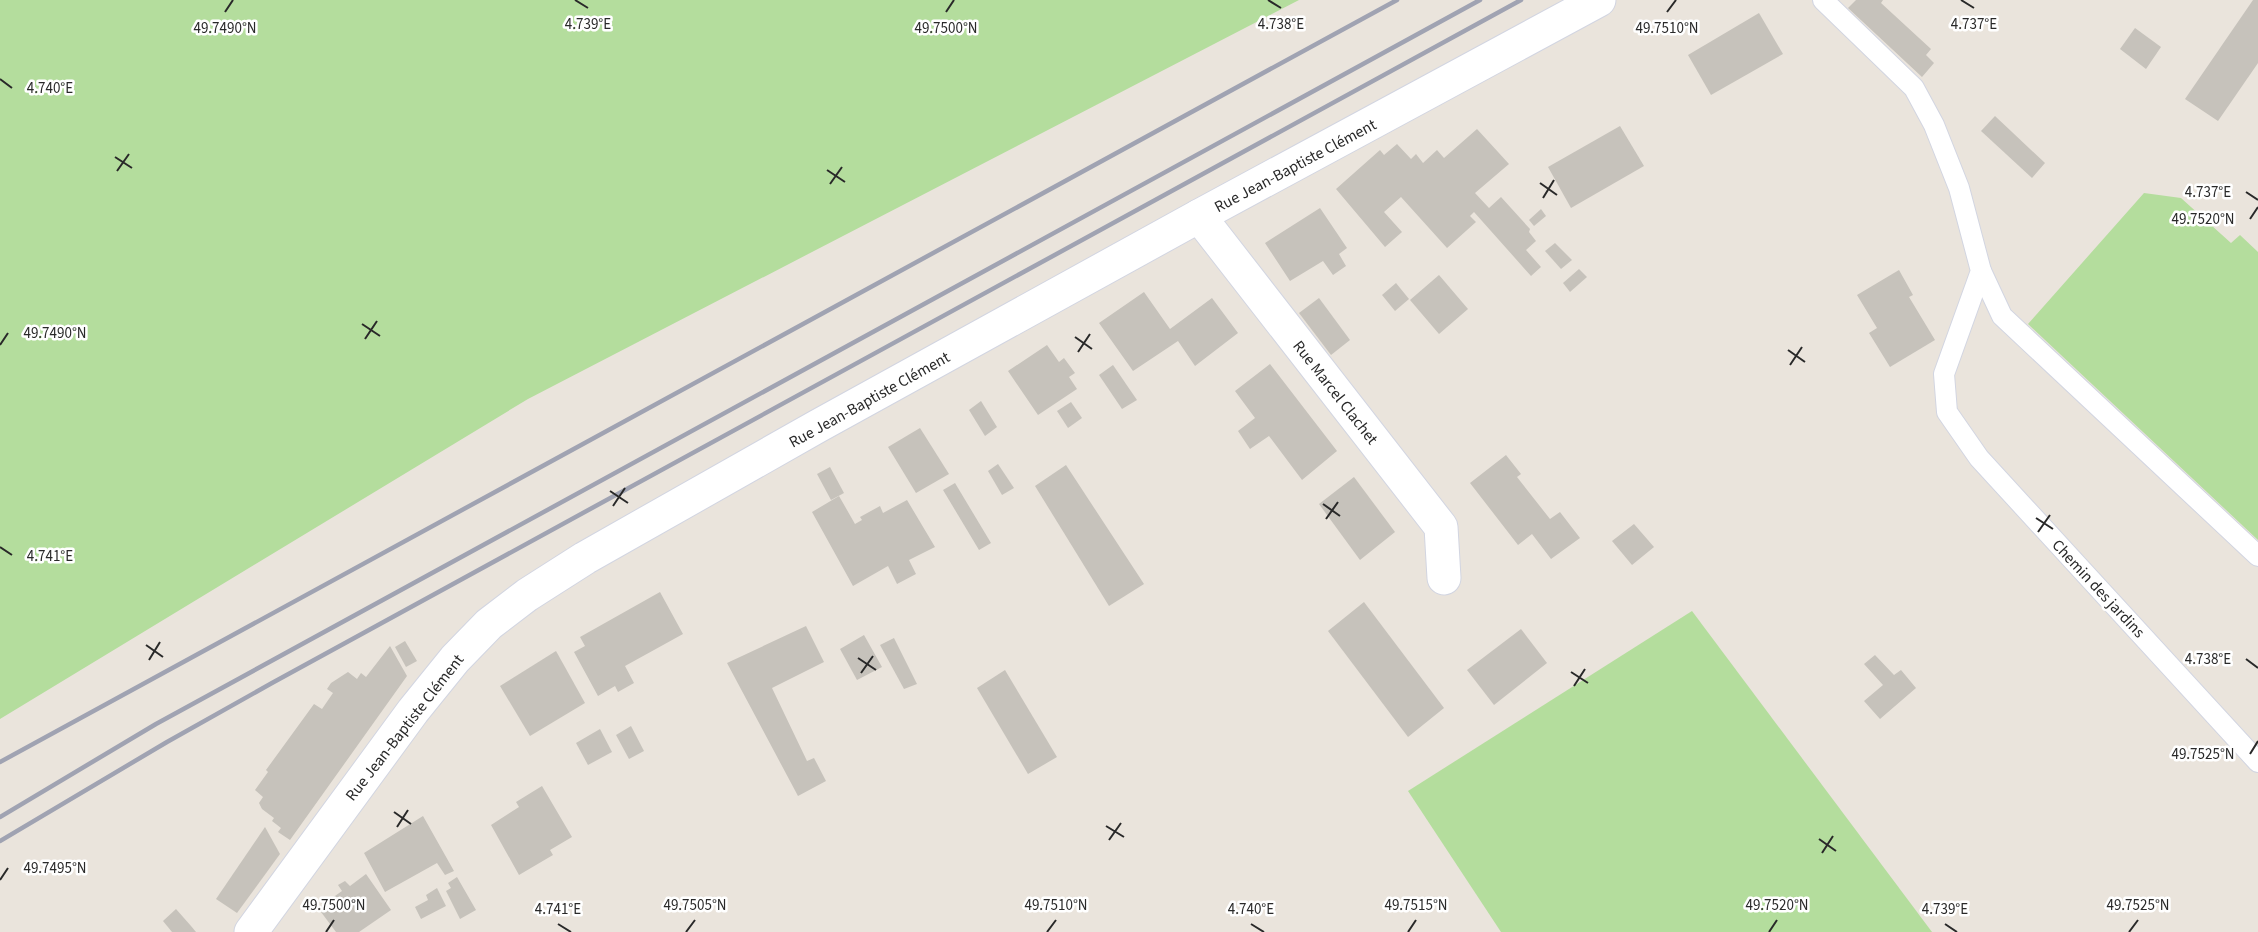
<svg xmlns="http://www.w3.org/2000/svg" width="2258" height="932" viewBox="0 0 2258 932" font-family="'Source Sans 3',sans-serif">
  <rect width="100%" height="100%" fill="#eae4dc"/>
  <g fill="#b4dd9d">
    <path d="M0 0H1299L528 399 0 719Z"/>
    <path d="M2144 193 2181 198 2231 243 2240 235 2258 252V540L2028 324Z"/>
    <path d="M1692 611 1932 932H1501L1408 791Z"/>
  </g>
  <g fill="#c6c2bb">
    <path d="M1856 0H1883L1881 3 1931 49 1926 55 1934 63 1922 77 1848 8Z"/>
    <path d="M2253 0H2258V63L2218 121 2185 99Z"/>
    <path d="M1759 13 1783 54 1711 95 1688 55Z"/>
    <path d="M2135 28 2161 47 2146 69 2120 49Z"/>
    <path d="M1995 116 2045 163 2032 178 1981 131Z"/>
    <path d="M1620 126 1644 166 1571 208 1548 167Z"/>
    <path d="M1477 129 1509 164 1475 193 1489 208 1501 197 1530 229 1529 232 1536 241 1526 250 1541 267 1531 276 1474 212 1470 216 1476 222 1447 248 1401 197 1384 212 1402 232 1385 247 1336 189 1380 150 1384 155 1397 144 1411 159 1416 154 1423 163 1437 150 1444 158Z"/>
    <path d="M1320 208 1347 248 1339 254 1346 266 1333 275 1323 261 1290 281 1265 243Z"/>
    <path d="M1541 209 1546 216 1534 226 1529 220Z"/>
    <path d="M1555 243 1572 260 1561 269 1545 251Z"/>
    <path d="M1579 269 1587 277 1570 292 1563 283Z"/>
    <path d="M1899 270 1913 295 1909 297 1935 340 1890 367 1869 333 1877 328 1857 295Z"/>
    <path d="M1439 275 1468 309 1439 334 1410 300Z"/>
    <path d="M1396 283 1409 299 1395 311 1382 295Z"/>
    <path d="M1144 292 1170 329 1212 298 1238 333 1195 366 1178 341 1133 371 1099 323Z"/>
    <path d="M1319 298 1350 340 1331 355 1299 313Z"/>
    <path d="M1047 345 1059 362 1064 358 1075 373 1069 377 1077 389 1038 415 1008 371Z"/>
    <path d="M1270 364 1337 451 1302 480 1269 436 1250 449 1238 431 1255 418 1235 391Z"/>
    <path d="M1113 365 1137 400 1122 409 1099 375Z"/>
    <path d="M981 401 997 427 985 436 969 410Z"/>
    <path d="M1071 402 1082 418 1068 428 1057 411Z"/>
    <path d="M920 428 949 474 916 493 888 447Z"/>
    <path d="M1506 455 1521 474 1517 477 1550 519 1560 512 1580 538 1551 559 1532 534 1518 545 1470 483Z"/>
    <path d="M998 464 1014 488 1002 495 988 471Z"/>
    <path d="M1066 465 1144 584 1109 606 1035 486Z"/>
    <path d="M830 467 844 493 831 500 817 474Z"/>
    <path d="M1354 477 1395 532 1360 560 1319 504Z"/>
    <path d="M955 483 991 543 979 550 943 490Z"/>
    <path d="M839 496 855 524 862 520 860 517 880 506 883 513 907 500 935 547 909 560 916 574 897 584 888 566 853 586 812 512Z"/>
    <path d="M1634 524 1654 547 1632 565 1612 541Z"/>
    <path d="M660 592 683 634 625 666 634 683 618 692 615 686 598 696 574 652 585 646 580 637Z"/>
    <path d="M1364 602 1444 708 1408 737 1328 631Z"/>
    <path d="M806 626 824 662 772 688 807 761 814 758 826 781 798 796 727 663Z"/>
    <path d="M1521 629 1547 663 1494 705 1467 670Z"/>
    <path d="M864 635 882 667 857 680 840 649Z"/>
    <path d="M894 638 917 684 904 689 880 645Z"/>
    <path d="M405 641 417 661 406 667 395 647Z"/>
    <path d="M390 646 407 676 290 840 278 832 281 828 272 821 274 818 262 809 259 803 263 797 255 790 268 772 266 770 314 704 322 709 333 693 327 689 331 683 348 672 357 679 361 673 366 677Z"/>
    <path d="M556 651 585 703 530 736 500 686Z"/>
    <path d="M1875 655 1894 675 1901 670 1916 688 1880 719 1864 701 1883 685 1864 664Z"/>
    <path d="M1005 670 1057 757 1028 774 977 688Z"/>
    <path d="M631 726 644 751 629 759 616 735Z"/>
    <path d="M600 729 612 752 588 765 576 743Z"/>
    <path d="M542 786 572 837 550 850 553 855 519 875 491 825 519 807 516 802Z"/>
    <path d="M423 816 454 871 445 875 437 863 385 892 364 853Z"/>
    <path d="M265 827 280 854 237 913 216 899Z"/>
    <path d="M366 874 391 910 359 932H336L318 908 342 891 338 885 345 881 350 886Z"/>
    <path d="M457 877 476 910 460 919 446 891 451 888 448 883Z"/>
    <path d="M437 888 446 906 421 919 415 907 428 900 426 895Z"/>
    <path d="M176 909 191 926 196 932H172L163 921Z"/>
  </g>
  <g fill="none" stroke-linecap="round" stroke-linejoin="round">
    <g stroke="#d2d5e1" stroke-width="22">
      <g id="service">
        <path d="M1823 0 1914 88 1934 125 1959 188 1981 271 1944 374 1947 412 1979 458 2258 762"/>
        <path d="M1981 271 2002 316 2258 556"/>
      </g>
    </g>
    <g stroke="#d2d5e1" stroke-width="35">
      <g id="minor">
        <path d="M1199 216 1441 527 1444 578"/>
        <path d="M251 932 413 711 455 659 489 624 527 595 585 558 818 426 1199 216 1599 0"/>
      </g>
    </g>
    <use href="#service" stroke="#fff" stroke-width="20"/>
    <use href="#minor" stroke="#fff" stroke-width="33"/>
    <g stroke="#a0a3b2" stroke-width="4.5">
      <path d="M0 762 1397 0"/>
      <path d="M0 817 156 724 1480 0"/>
      <path d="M0 841 167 742 272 683 1521 0"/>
    </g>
  </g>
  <path fill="none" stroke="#292929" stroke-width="2" d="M575 0 588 8M1268 0 1281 8M1961 0 1974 8M225 12 233 0M946 12 954 0M1667 12 1676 0M0 79 12 88M115 157 132 168M827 170 845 182M117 171 129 154M1540 183 1557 195M830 184 842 167M2246 192 2258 200M1543 198 1554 180M2250 219 2258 207M362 324 380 336M1075 337 1092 349M365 339 377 321M0 345 8 333M1788 350 1805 362M1078 352 1090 334M1790 365 1802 347M610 491 628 503M1323 504 1340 516M613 506 625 488M2036 518 2053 529M1326 519 1338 502M2038 532 2050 515M0 547 12 555M146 645 163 657M858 658 876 670M2246 659 2258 668M149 660 160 642M1571 672 1588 683M861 673 873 656M1574 686 1585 669M2250 754 2258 741M394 812 411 824M1106 826 1124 837M397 827 408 810M1819 839 1836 851M1109 840 1121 823M1822 853 1833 836M0 880 8 868M558 924 571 932M1251 924 1264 932M1945 924 1957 932M326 932 334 920M686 932 695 920M1047 932 1056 920M1408 932 1416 920M1769 932 1777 920M2129 932 2138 920"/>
  <g text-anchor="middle" stroke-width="5" stroke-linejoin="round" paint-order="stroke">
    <g font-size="16" fill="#292929" stroke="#fff">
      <text transform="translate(1295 165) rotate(-28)" y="6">Rue Jean-Baptiste Clément</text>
      <text transform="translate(1336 392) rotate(52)" y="6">Rue Marcel Clachet</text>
      <text transform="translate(869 399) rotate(-29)" y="6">Rue Jean-Baptiste Clément</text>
      <text transform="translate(2099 588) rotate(47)" y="6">Chemin des jardins</text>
      <text transform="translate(404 727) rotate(-52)" y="6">Rue Jean-Baptiste Clément</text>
    </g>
  </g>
  <g font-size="15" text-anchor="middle" fill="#292929" stroke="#fff" stroke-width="5" stroke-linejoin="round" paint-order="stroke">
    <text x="588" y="29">4.739°E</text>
    <text x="1281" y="29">4.738°E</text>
    <text x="1974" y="29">4.737°E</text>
    <text x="225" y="33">49.7490°N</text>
    <text x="946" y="33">49.7500°N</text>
    <text x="1667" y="33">49.7510°N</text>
    <text x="50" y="93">4.740°E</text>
    <text x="2208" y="197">4.737°E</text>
    <text x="2203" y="224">49.7520°N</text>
    <text x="55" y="338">49.7490°N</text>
    <text x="50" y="561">4.741°E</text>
    <text x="2208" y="664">4.738°E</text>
    <text x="2203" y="759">49.7525°N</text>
    <text x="55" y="873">49.7495°N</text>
    <text x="334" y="910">49.7500°N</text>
    <text x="695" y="910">49.7505°N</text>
    <text x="1056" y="910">49.7510°N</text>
    <text x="1416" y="910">49.7515°N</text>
    <text x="1777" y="910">49.7520°N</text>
    <text x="2138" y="910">49.7525°N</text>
    <text x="558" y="914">4.741°E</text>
    <text x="1251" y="914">4.740°E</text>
    <text x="1945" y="914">4.739°E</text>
  </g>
</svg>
